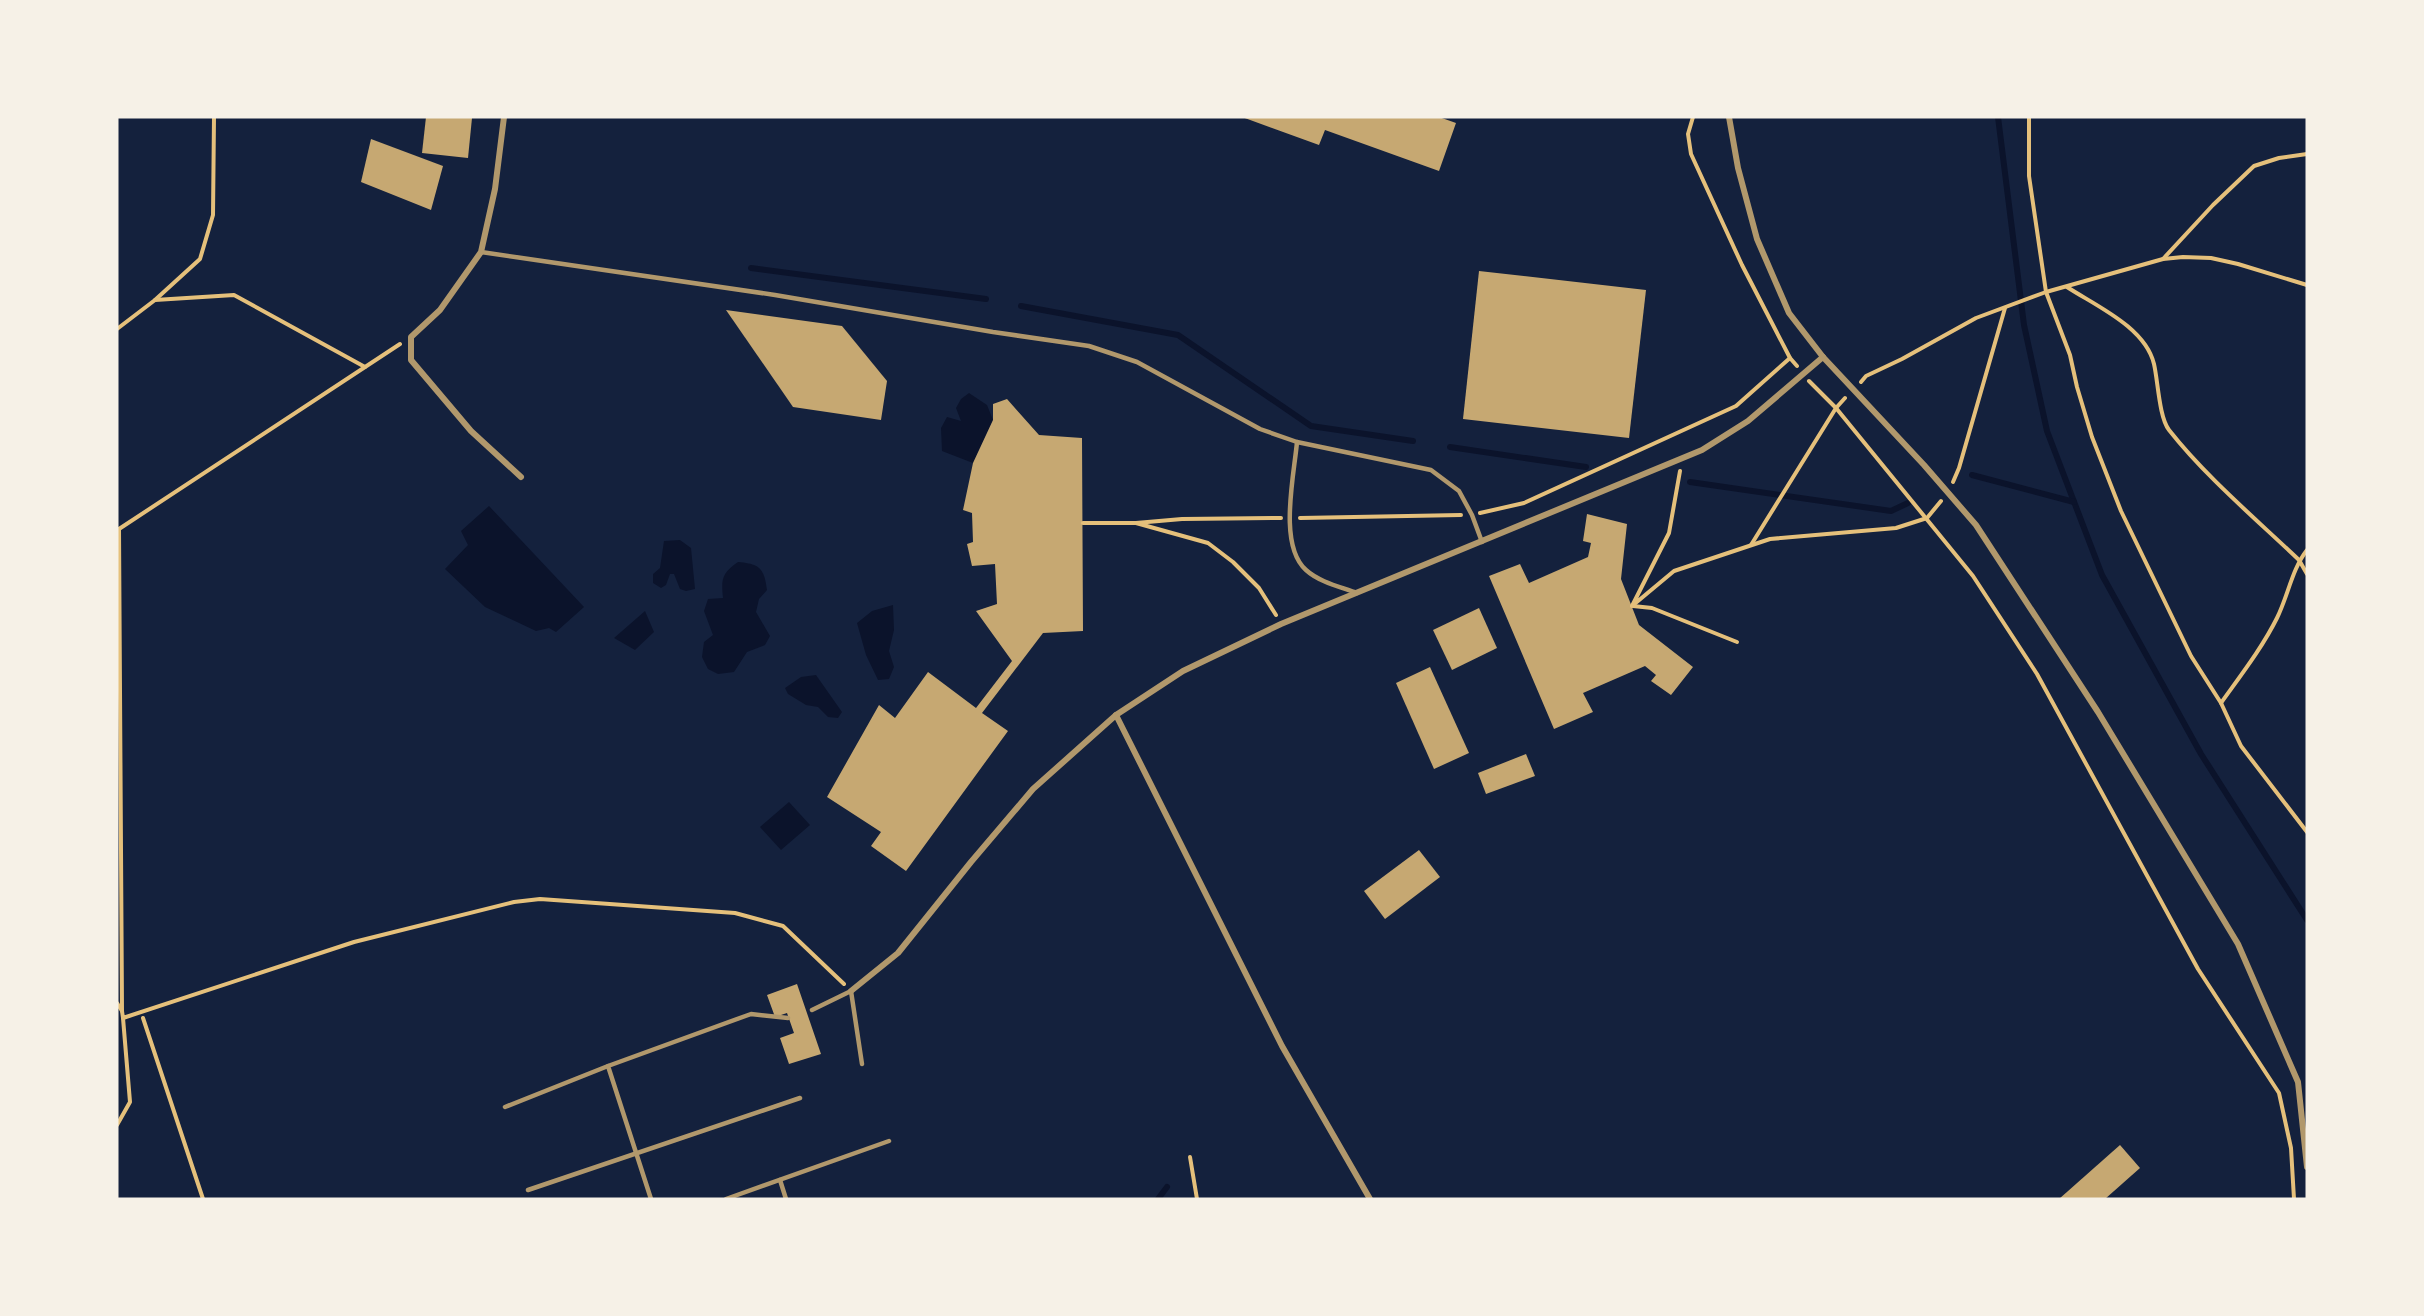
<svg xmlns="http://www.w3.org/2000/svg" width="2424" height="1316" viewBox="0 0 2424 1316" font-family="'Nunito Sans',sans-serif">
  <rect width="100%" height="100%" fill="#14213d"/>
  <g fill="#0b132b">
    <path d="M969 393 987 405 993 420 973 463 942 451 941 428 947 417 961 421 956 408 961 399Z"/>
    <path d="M489 506 584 607 556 632 549 628 536 631 485 607 445 569 468 545 461 531Z"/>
    <path d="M680 540 691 548 695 589 686 591 680 589 674 574H670L666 585 661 588 653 583V574L660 568 664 541Z"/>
    <path d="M738 562C760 564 764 568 767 590L759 599 756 612 770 636 765 645 747 652 734 672 718 674 708 669 702 657 704 642 713 635 704 611 708 599 723 598C721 579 722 573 738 562Z"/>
    <path d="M893 605 894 630 889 651 894 667 889 679 878 680 866 655 857 623 872 611Z"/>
    <path d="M645 611 654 632 635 650 614 638Z"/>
    <path d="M816 675 842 712 838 718 828 717 818 707 806 705 788 694 785 688 801 677Z"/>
    <path d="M789 802 810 825 781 850 760 827Z"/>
  </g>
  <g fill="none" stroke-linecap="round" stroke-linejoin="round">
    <g stroke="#0b132b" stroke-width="6">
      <path d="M1998 117 2024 325 2047 431 2102 575 2201 754 2307 920"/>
      <path d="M751 268 986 299"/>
      <path d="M1021 306 1178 335 1311 426 1413 441"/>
      <path d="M1450 447 1586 467"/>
      <path d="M1972 475 2074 502"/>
      <path d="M1690 482 1891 511 1908 503"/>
      <path d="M1158 1199 1167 1187"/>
    </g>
  </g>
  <g fill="#c6a872">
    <path d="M426 117 472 118 468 158 422 153Z"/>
    <path d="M1242 117H1439L1456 123 1439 171 1325 130 1319 145Z"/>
    <path d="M371 139 443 166 431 210 361 182Z"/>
    <path d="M1479 271 1646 290 1629 438 1463 419Z"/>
    <path d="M726 310 842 326 887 381 881 420 793 407Z"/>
    <path d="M1007 399 1039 435 1082 438 1083 631 1043 633 982 713 1008 731 906 871 871 846 881 832 827 797 879 705 895 718 928 672 976 708 1012 661 976 611 997 604 995 564 972 566 967 544 973 542 972 513 963 510 973 463 993 420V404Z"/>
    <path d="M1587 514 1627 524 1621 579 1639 625 1693 667 1671 695 1651 681 1656 675 1645 666 1583 693 1593 712 1554 729 1489 576 1520 564 1529 583 1588 557 1591 543 1583 541Z"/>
    <path d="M1479 608 1497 648 1452 670 1433 630Z"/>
    <path d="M1430 667 1469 753 1434 769 1396 683Z"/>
    <path d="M1526 754 1535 776 1486 794 1478 773Z"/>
    <path d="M1419 850 1440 877 1385 919 1364 891Z"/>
    <path d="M797 984 821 1054 789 1064 780 1038 794 1033 787 1013 775 1017 767 995Z"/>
    <path d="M2120 1145 2140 1168 2105 1199H2059Z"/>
  </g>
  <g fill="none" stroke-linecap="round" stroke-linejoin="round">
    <g stroke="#e5c07b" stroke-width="4">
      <path d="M1693 117 1688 134 1691 154 1742 265 1790 358 1797 366"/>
      <path d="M2029 117V176L2046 292 2070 355 2077 387 2092 437 2121 511 2191 656 2221 703 2241 746 2307 832"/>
      <path d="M2163 259 2213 205 2254 166 2279 158 2307 154"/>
      <path d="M2067 287C2096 306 2145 327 2154 364 2158 381 2159 417 2169 430 2206 477 2256 519 2299 560L2307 574"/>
      <path d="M155 300 200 259 213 215 214 117"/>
      <path d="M117 329 155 300 234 295 365 367"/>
      <path d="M1809 381 1836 408 1973 576 2037 674 2198 969 2279 1093 2291 1148 2294 1199"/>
      <path d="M1861 382 1866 376 1902 359 1976 318 2046 292 2163 259 2183 257 2211 258 2238 264 2307 285"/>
      <path d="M1680 471 1669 533 1632 606 1674 571 1770 539 1896 528 1927 518 1941 501"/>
      <path d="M1953 482 1959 468 2005 308"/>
      <path d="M1480 513 1524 503 1736 406 1790 358"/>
      <path d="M1300 518 1461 515"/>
      <path d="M1083 523H1136L1208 543 1233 562 1259 588 1276 615"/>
      <path d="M1136 523 1182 519 1281 518"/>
      <path d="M1751 545 1836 408 1845 398"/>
      <path d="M1633 606 1652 608 1737 642"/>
      <path d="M2221 703C2241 675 2262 648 2277 618 2288 596 2292 569 2307 550"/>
      <path d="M117 1003 122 1011 123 1018 354 942 514 902 540 899 735 913 783 926 844 984"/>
      <path d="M122 1011 119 529 400 344"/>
      <path d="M143 1018 203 1199"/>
      <path d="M117 1125 130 1102 123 1018"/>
      <path d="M1190 1157 1197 1199"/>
    </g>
    <g stroke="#b1986c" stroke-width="4.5">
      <path d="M481 252 775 295 993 332 1089 346 1137 362 1260 429 1297 442 1431 470 1459 491 1472 515 1482 542"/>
      <path d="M1297 442C1294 476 1278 545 1306 570 1319 582 1341 587 1357 593"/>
      <path d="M812 1010 851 991 862 1064"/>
      <path d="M505 1107 608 1066"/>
      <path d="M780 1180 786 1199"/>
      <path d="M528 1190 800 1098"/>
      <path d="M651 1199 608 1066 751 1014 788 1018"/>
      <path d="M726 1199 889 1141"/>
    </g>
    <g stroke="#b1986c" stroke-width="6">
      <path d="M504 117 495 189 481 252 440 310 411 337V360L471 431 521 477"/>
      <path d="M1729 117 1738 168 1757 239 1789 313 1823 357 1924 465 1976 525 2098 712 2238 944 2298 1082 2307 1167"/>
      <path d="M1116 715 1282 1046 1370 1199"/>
      <path d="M851 991 898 953 971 862 1033 789 1116 715 1183 671 1281 624 1702 450 1748 421 1823 357"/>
    </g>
  </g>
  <rect width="2424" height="1316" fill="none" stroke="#f6f1e7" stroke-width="237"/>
</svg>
